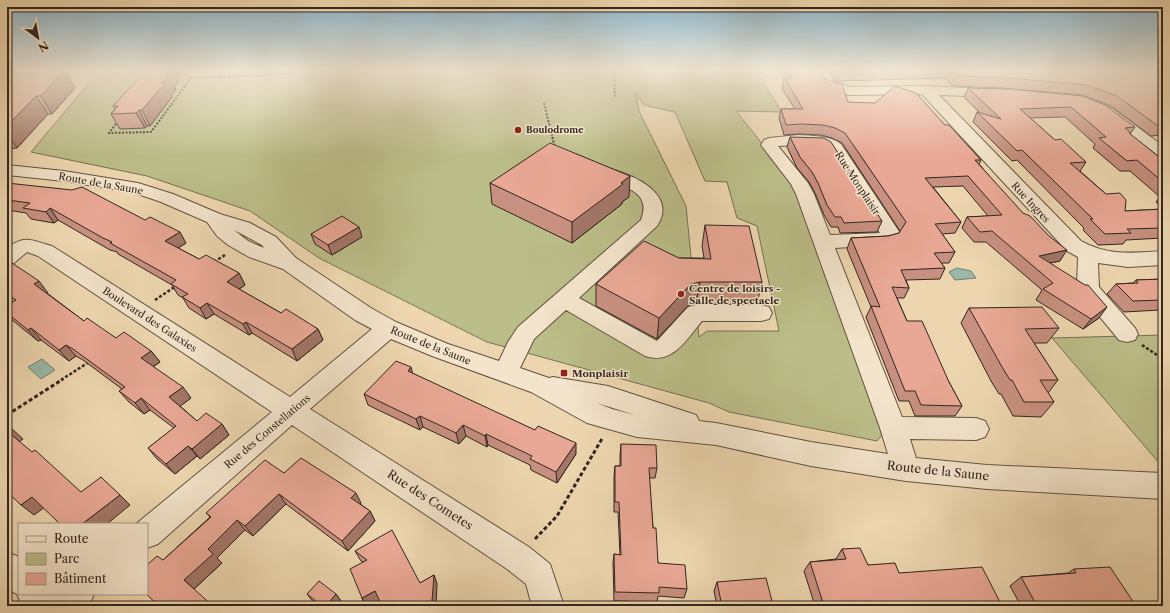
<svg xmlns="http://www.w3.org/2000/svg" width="1170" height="613" viewBox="0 0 1170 613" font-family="'Libre Caslon Text',serif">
  <rect width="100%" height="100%" fill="#edd6af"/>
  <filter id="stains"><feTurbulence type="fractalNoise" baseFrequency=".005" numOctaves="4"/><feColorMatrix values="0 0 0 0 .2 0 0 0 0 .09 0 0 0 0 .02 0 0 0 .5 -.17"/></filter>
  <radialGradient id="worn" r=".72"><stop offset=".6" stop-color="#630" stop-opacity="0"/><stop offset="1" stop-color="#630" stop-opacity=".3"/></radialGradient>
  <g fill="#bbbd88" stroke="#767254" fill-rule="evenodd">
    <path d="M100 70H752L753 73H757L782 112 736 111 787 175 796 190 882 435 877 441 729 412 709 403 487 342 319 258 250 211 147 176 31 152ZM635 93 644 105 675 112 705 181 727 182 737 218 757 226 779 331H707L699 337 686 206 639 111Z"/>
    <path d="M1163 335V464H1160L1052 338Z"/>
  </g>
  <g fill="#9ab9a8" stroke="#707e71">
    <path d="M957 268 971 271 976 278 955 280 949 272Z"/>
    <path d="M42 359 55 370 41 379 28 367Z"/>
  </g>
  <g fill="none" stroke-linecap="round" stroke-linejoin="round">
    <g stroke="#615243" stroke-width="2">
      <g id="minor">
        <path d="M811 70H826L834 81 850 87 926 86 1002 90 1004 93 1002 96 997 97 939 95 1081 241C1108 256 1133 253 1163 251V265L1128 267 1098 263 1099 287 1135 328 1138 334 1135 340 1127 342 1119 340 1080 293 1077 287 1078 257 1067 251 922 94 849 95 824 87Z"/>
        <path d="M1108 107 1113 109 1163 146V159L1157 158 1103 115 1100 112 1103 109Z"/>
        <path d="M798 135C812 136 829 135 841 144L900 233 894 242 883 245 835 248 902 417 976 418 985 421 989 429 985 437 976 440 910 439 916 458 987 465 1163 473V499L987 489 906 481 811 466 716 445 637 437 587 423 531 392 432 356 391 339 310 409 529 547 550 564 564 606H532L526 584 507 569 292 425 158 544 147 548V524H136L272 412 38 256 27 252 14 263 7 265V248C26 234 32 241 52 246L290 397 372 329 355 320 283 269 249 257 228 245 217 236 207 222 161 202 135 193 64 181 7 175V165L64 171 138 183 173 194 220 214 250 223 276 237 296 258 371 308 396 322 448 344 499 361 508 342 518 327 641 220C643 214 645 207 642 201 638 188 608 180 596 176L593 172 596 168C605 166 614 170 623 173 645 181 675 199 657 226L579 298 657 341 688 307 696 305H761L769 307 772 313 769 319 761 321H702C686 340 673 365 645 356L566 310 534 339 520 368 549 378 553 377 608 386 696 415 699 421 716 423 811 442 888 454 880 428 796 194 791 184 761 145 764 140 769 138ZM798 145 822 147 829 151 880 233 830 235 814 194 808 183 778 146ZM234 230 262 245 264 248 248 241ZM597 403 635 415 612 409Z"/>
        <path d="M7 552 19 557V594H94L89 605 22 606 17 594 7 589Z"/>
      </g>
    </g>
    <g stroke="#32261f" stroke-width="2" stroke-dasharray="2 1.5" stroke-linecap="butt">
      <path d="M614 70 615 98"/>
      <path d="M173 74H187L191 78"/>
      <path d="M187 74 193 70"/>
      <path d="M544 103 555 148"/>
      <path d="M118 121 109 133 151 132 191 78 269 75 302 72"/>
    </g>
    <g stroke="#32261f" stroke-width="2.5" stroke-dasharray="3 2" stroke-linecap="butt">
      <path d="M214 262 225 255"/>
      <path d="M155 300 176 286"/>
      <path d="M1142 345 1163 359"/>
      <path d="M61 380 89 362"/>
    </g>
    <g stroke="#32261f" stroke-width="3" stroke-dasharray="4 2.5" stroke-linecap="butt">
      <path d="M7 415 63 379"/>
      <path d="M535 539 557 516 603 437"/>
    </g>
    <use href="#minor" fill="#f3e4cb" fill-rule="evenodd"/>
  </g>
  <g fill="#c89080" stroke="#32261f">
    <path d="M779 70H819L825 79 848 102 945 125 981 160 979 164 1060 261 1050 263 1099 318 1083 329 1036 300 1042 290 986 242H974L962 228 967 217 988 216 963 186 933 187 961 222 955 233 942 234 955 252 949 263H941L945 268 940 279 906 280 909 288 904 298H897L907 321 949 382 962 406 955 416H915L909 401H899L866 317 871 307 847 249 851 238 888 236 899 233 900 231 842 143 832 138 821 135 798 134 784 135 779 118 781 109H795L782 89 784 80Z"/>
    <path d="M828 70H1163V135L1151 136 1111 106 1082 95 1003 88 952 86 945 78 838 81 835 80Z"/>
    <path d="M7 74 75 88 52 114H48L17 148 7 149Z"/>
    <path d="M179 80 174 86 176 90 171 95 172 97 150 126H147L145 128 120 129 111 114 115 109 113 106Z"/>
    <path d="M968 88 1083 96 1135 127 1130 134 1163 160V208L1156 202 1160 197 1130 171H1120L1093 148 1095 144 1065 117 1030 118 1055 140 1086 162 1080 171 1125 211 1163 209V238L1126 240 1123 244 1098 245 1083 230 1084 228 1017 160 1012 161 973 122 977 112H979L964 97Z"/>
    <path d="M790 137 882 221 877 232 840 233 838 227H831L824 215 815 193 809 182 797 168 787 147Z"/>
    <path d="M7 183 186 243 178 248 199 259 239 273 245 285 239 289 281 313 318 329 323 340 297 361 252 333 249 335 214 314 206 319 189 308 183 298 178 295 172 285 118 254 117 252 110 250 58 220 54 223 31 219 26 213 7 210Z"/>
    <path d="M490 183 629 197 622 202V204L572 243 492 204Z"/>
    <path d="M705 225 762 282 757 304H696L688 306 657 339 596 306V284L679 258H704L702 246Z"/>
    <path d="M311 234 362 237 332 255 315 244Z"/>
    <path d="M7 265 48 293H47L84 321 116 338 151 351 160 362 153 367 191 398 180 406 197 421 222 424 229 435 200 459 197 456 175 474 157 459 148 448 174 428 150 410 144 414 129 402 119 391 122 389 83 360 76 356 69 361 41 340 38 341 12 320 7 315V305L13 302 7 298Z"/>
    <path d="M1163 279V313L1160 310 1124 312 1107 294 1116 284 1133 283 1136 280Z"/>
    <path d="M969 308 1059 328 1047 343H1034L1058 380 1048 393 1054 402 1041 417 1013 416 1001 394H999L991 381 961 323Z"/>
    <path d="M412 373 576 454 557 483 531 470 530 465 488 445 487 447 466 436 459 444 423 427 420 430 368 405 364 394Z"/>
    <path d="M621 444 657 468 655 478H649L653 528 658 563 687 589 684 598 658 596 657 602 614 601 613 563 614 554 620 555 618 512H614V476L615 466H620V455Z"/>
    <path d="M284 473 361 503 360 504 370 511 375 521 348 551 286 504 253 536 245 530 217 558 222 563 194 589 163 560 210 517 206 513Z"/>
    <path d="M842 549 868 565 899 573 1002 606H815L804 571 810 562 836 559Z"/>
    <path d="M355 551 420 583 434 575 437 584 380 601 370 606H366L362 598 363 562 361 561Z"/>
    <path d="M1074 569 1136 606H1021L1010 586 1021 577 1068 573Z"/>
    <path d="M717 582 773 605V606H717L714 591Z"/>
    <path d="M307 594H336L343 604 340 606H318L314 603Z"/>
  </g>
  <g fill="#a37668" stroke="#32261f">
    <path d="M65 70 75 88 52 114 41 96Z"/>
    <path d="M168 70H175L179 80 174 86 176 90 171 95 172 97 150 126 142 110 162 83 164 75Z"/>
    <path d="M36 96 48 114 17 148 7 134V126Z"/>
    <path d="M139 110 147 126 145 128 136 113Z"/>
    <path d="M630 176 629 197 622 202V204L572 243V222Z"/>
    <path d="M50 208 58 220 54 223 46 212Z"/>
    <path d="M359 227 362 237 332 255 328 245Z"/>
    <path d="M180 232 186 243 172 252 165 241Z"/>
    <path d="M1067 250 1060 261 1034 266 1039 256Z"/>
    <path d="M239 273 245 285 233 293 227 282Z"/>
    <path d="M39 281 48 293 43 295 34 284Z"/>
    <path d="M700 282 696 304 688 306 657 339 659 318 691 284Z"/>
    <path d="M207 303 214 314 206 319 200 308Z"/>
    <path d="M1107 307 1099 318 1083 329 1091 319Z"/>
    <path d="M246 322 252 333 249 335 243 324Z"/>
    <path d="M31 328 41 340 38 341 28 330Z"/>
    <path d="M318 329 323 340 297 361 292 349Z"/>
    <path d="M66 345 76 356 69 361 59 350Z"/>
    <path d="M151 351 160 362 149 369 141 358Z"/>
    <path d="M411 367 414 379 408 371Z"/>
    <path d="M183 387 191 398 178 408 169 397Z"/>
    <path d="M141 398 150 410 144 414 135 403Z"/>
    <path d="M420 416 423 427 420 430 416 419Z"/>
    <path d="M222 424 229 435 200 459 192 449Z"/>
    <path d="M463 425 466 436 459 444 456 433Z"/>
    <path d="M11 428 23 439 19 442 7 431Z"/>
    <path d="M486 434 488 445 487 447 485 436Z"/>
    <path d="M576 443V454L557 483 556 472Z"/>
    <path d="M188 446 197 456 175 474 166 464Z"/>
    <path d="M356 493 361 503 357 509 351 498Z"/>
    <path d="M279 494 286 504 253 536 245 526Z"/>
    <path d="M120 495 130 505 107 524H82Z"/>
    <path d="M32 497 45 507 34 515 21 505Z"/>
    <path d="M370 511 375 521 348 551 342 541Z"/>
    <path d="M237 520 245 530 217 558 222 563 194 589 184 580 208 549Z"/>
    <path d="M434 575 437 584 436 606H423Z"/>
    <path d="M375 591 381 600 370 606H366L362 598Z"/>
    <path d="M336 594 343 604 340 606H326Z"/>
  </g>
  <g fill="#e9a895" stroke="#32261f">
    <path d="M65 70 41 96H36L7 126V74Z"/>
    <path d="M146 70H168L164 75H169L162 83H165L142 110H139L136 113 111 114 118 106H113Z"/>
    <path d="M787 70H819L825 79 842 84 848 102 875 103 895 86 916 93 945 125H949L981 160H975L1023 213 1030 216 1049 236 1067 250 1039 256 1085 285H1088L1107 307 1091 319 1043 289 1053 283 992 231 980 232 967 217 1002 215 968 176 925 178 961 222 935 224 955 252 934 253 945 268 901 270 909 288 892 287 907 321H922L949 382 962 406 921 405 915 391H905L871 306 880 307 851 238 888 236 899 233 906 222 845 133 835 128 823 125 801 124 786 125 781 109H803L785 79H792Z"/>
    <path d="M838 70H892L841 72Z"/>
    <path d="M950 70H1163V125L1158 126 1117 96 1087 85 1008 78 956 76Z"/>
    <path d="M968 88 1008 89 1083 96 1105 105 1135 127 1125 128 1131 133H1129L1163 160V182L1137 160 1127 161 1099 138 1106 137 1071 107 1020 109 1055 140 1061 139 1086 162 1070 163 1106 194 1120 193 1126 200 1125 211 1163 209V228L1127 229 1131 233 1105 234 1090 219H1093L1022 150 1017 151 977 112 1001 119Z"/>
    <path d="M790 137 824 138 831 142 882 221 844 223 841 217H835L827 205 818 183 812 172 800 157Z"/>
    <path d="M550 143 630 176 621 183 623 184 572 222 490 183Z"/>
    <path d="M7 183 72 190 82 187 145 220 150 217 180 232 165 241 199 259 206 255 239 273 227 282 281 313 286 309 318 329 292 349 246 322 243 324 207 303 200 308 182 297 188 294 171 284 176 280 110 243 112 242 103 238 50 208 46 212 23 208 30 203 7 200Z"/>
    <path d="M342 216 359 227 328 245 311 234Z"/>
    <path d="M705 225 749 226 762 282H700L691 284 659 318 596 284 644 241 679 258 711 259Z"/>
    <path d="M12 263 39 281 34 284 84 321 87 318 116 338 124 332 151 351 141 358 183 387 169 397 197 421 206 413 222 424 192 449 188 446 166 464 148 448 176 426 141 398 135 403 119 391 125 387 73 349 66 345 59 350 31 328 28 330 7 313V305L16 300 7 294V265Z"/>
    <path d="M1163 279V300L1133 301 1116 284 1138 283 1136 280Z"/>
    <path d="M1042 307 1059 328 1025 329 1058 380H1040L1054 402H1024L1012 380H1010L1002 367 969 308Z"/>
    <path d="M396 361 411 367 408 371 535 430 538 426 576 443 556 472 530 459 532 456 486 434 485 436 463 425 456 433 420 416 416 419 364 394Z"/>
    <path d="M7 425 11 428 7 430Z"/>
    <path d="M7 431 32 452 35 450 81 492 101 477 120 495 82 524H60L32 497 21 505 7 492V487L10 486 7 483Z"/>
    <path d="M621 444 656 445 657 468H649L653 528H656L658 563 685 565 687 589 659 587V593L615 592 614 554 621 555 619 502H615V466H621Z"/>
    <path d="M301 458 356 493 351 498 370 511 342 541 279 494 245 526 237 520 208 549 213 554 184 580 213 606H159L146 594H147V565L157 556 163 560 211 517 206 513 265 460 284 473Z"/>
    <path d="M392 530 420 583 434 575 432 601 423 606H382L375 591 362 598 350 569 367 560 355 551Z"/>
    <path d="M860 548 868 565 895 563 899 573 982 567 1002 606H884V605L824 606 810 562 846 559 842 549Z"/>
    <path d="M1110 567 1136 606H1037L1021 577 1076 573 1074 569Z"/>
    <path d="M766 578 773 605 759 606H722L717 582Z"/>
    <path d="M319 581 336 594 326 606H322L307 594Z"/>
  </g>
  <linearGradient id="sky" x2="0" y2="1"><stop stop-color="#89b6ce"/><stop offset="0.45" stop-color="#f7eddb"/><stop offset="1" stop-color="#f7eddb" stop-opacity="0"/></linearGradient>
  <rect width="1170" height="156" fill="url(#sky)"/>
  <g fill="#8f2418" stroke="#f3e4cb" stroke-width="1.5">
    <circle cx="518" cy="130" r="4"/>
    <circle cx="681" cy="294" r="4"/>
    <rect x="560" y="369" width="8" height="8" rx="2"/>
  </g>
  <g text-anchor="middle" stroke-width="3" stroke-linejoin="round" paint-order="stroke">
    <g font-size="9" font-weight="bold" fill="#32261f" stroke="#f3e4cb" text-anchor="start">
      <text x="526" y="133">Boulodrome</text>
    </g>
    <g font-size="10" fill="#32261f" stroke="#f3e4cb">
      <text transform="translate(101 183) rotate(10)" y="4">Route de la Saune</text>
      <text transform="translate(858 183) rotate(57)" y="4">Rue Monplaisir</text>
      <text transform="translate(1031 202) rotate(47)" y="4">Rue Ingres</text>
      <text transform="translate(150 319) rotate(33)" y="4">Boulevard des Galaxies</text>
      <text transform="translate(431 345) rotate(22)" y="4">Route de la Saune</text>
      <text transform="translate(267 431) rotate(-40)" y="4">Rue des Constellations</text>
    </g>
    <g font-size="10" font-weight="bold" fill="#32261f" stroke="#f3e4cb" text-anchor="start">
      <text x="689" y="292">Centre de loisirs -<tspan x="689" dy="12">Salle de spectacle</tspan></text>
      <text x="572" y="377">Monplaisir</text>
    </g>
    <g font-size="12" fill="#32261f" stroke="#f3e4cb">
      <text transform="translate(938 471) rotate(6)" y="4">Route de la Saune</text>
      <text transform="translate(430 500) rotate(33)" y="4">Rue des Cometes</text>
    </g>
  </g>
  <rect width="1170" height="613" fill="none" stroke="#edd6af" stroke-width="24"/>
  <rect x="8" y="8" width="1154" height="597" fill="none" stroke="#32261f" stroke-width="2"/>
  <rect x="12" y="12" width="1146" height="589" fill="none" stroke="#32261f"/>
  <rect x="18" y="523" width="130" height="72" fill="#f3e4cb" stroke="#a69886"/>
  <rect x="26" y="536" width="20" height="6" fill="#f3e4cb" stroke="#a69886"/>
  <text x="54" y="543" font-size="12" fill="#32261f">Route</text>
  <rect x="26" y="553" width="20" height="12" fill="#bbbd88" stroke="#a69886"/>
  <text x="54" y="563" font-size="12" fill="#32261f">Parc</text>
  <rect x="26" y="573" width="20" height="12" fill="#e9a895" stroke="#a69886"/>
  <text x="54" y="583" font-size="12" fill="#32261f">Bâtiment</text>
  <g transform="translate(38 38) rotate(148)" stroke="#f3e4cb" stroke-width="3" paint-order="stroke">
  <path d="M0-3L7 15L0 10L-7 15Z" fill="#32261f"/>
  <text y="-6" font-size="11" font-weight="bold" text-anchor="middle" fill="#32261f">N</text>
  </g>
  <rect width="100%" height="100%" filter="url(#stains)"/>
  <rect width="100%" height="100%" fill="url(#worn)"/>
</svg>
